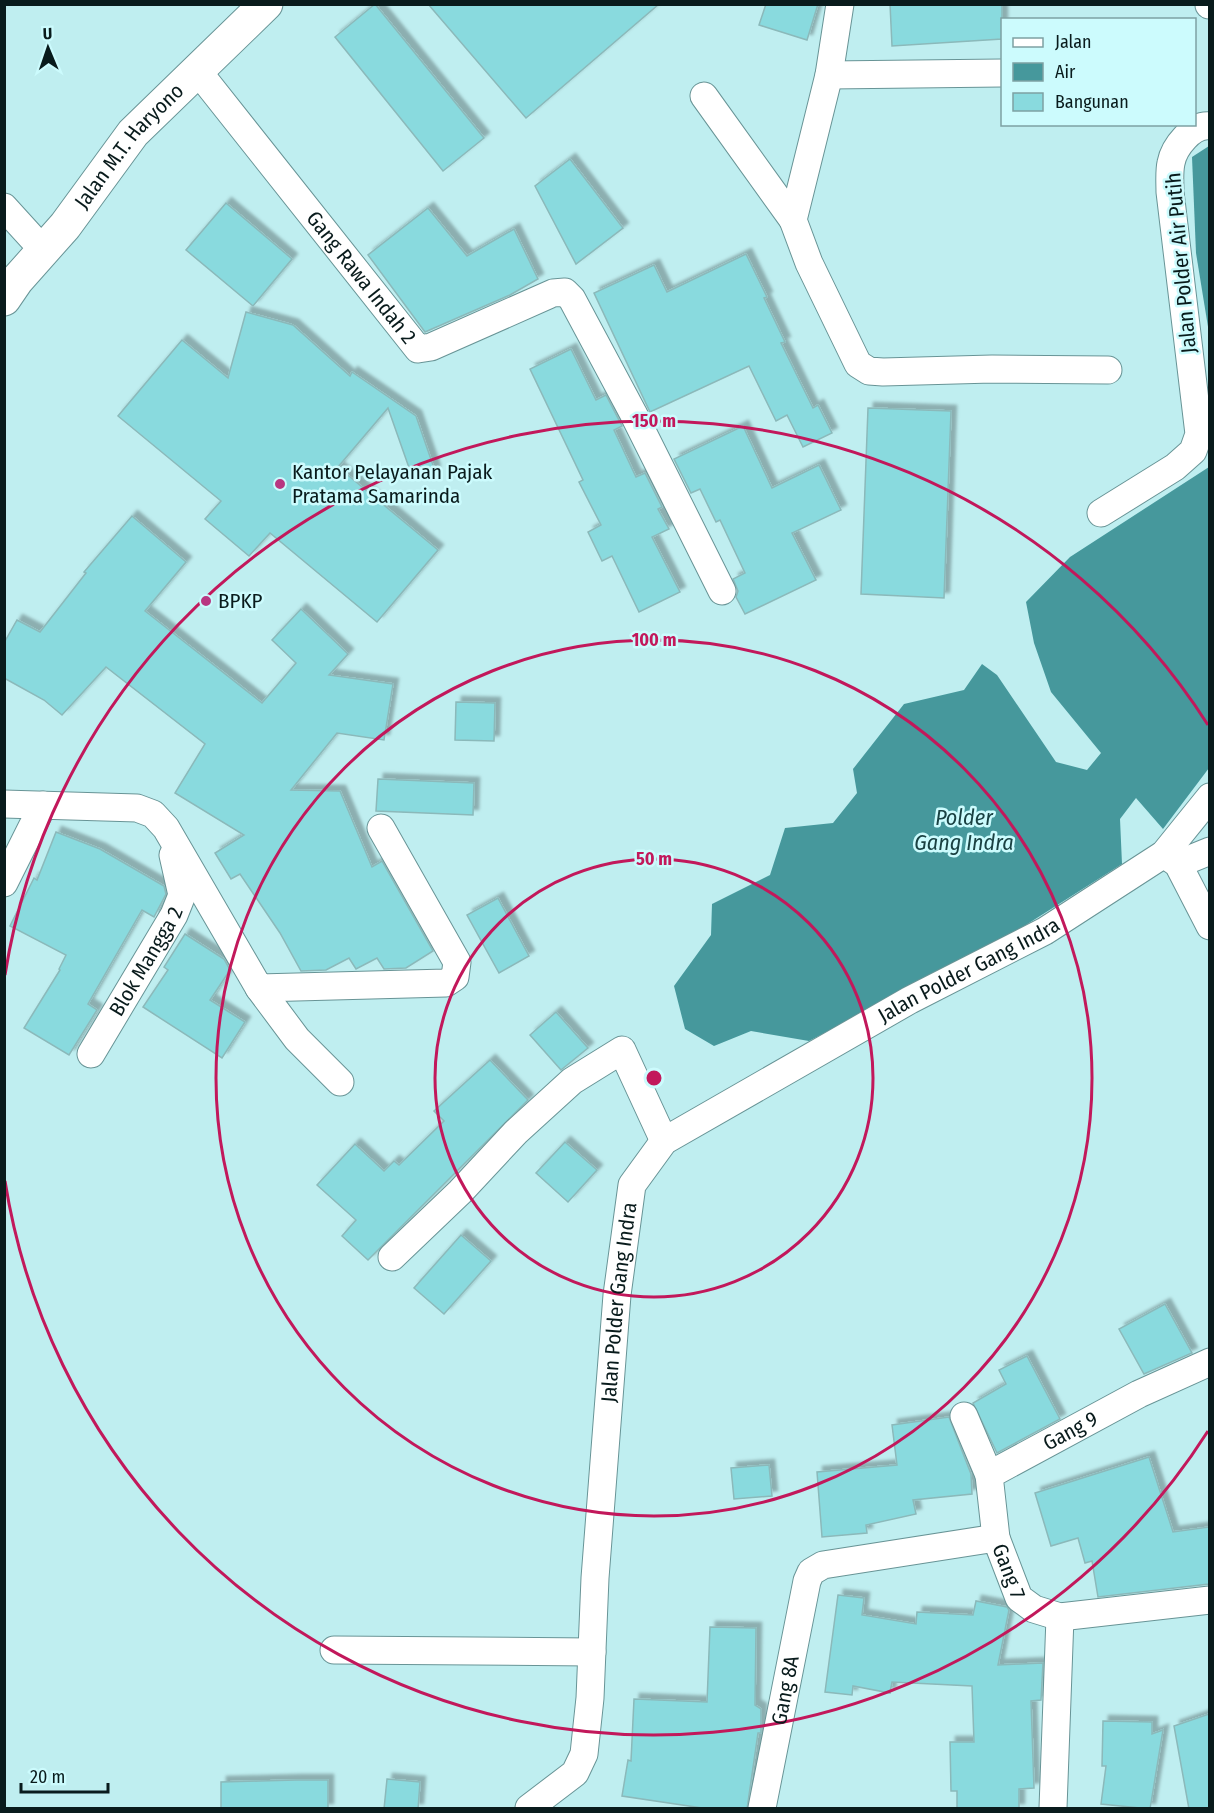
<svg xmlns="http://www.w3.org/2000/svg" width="1214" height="1813" viewBox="0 0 1214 1813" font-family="'Fira Sans Condensed',sans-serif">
  <defs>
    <filter id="shadow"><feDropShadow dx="5.5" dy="-5.5" stdDeviation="1.5" flood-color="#0004"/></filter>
  </defs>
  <rect width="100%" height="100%" fill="#bfeef0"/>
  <g fill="#46989c">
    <path d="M1209 146V333L1196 253 1192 157Z"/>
    <path d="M1209 467V768L1163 829 1136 798 1120 819 1122 864 999 942 809 1041 751 1031 714 1046 685 1029 674 986 711 935 712 904 770 875 785 828 833 823 857 793 853 769 904 704 964 690 982 664 997 675 1056 762 1087 770 1101 753 1051 692 1034 643 1026 602 1070 557Z"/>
  </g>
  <g fill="#89dade" stroke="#8bb9ba" stroke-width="1.5" filter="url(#shadow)">
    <path d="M375 4 484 138 443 171 335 37Z"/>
    <path d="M428 4H659L526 118Z"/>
    <path d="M766 4H818L807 40 759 25Z"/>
    <path d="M890 4H1002V39L892 46Z"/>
    <path d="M570 159 623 228 576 264 535 186Z"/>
    <path d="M226 203 292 259 253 306 186 250Z"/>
    <path d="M428 208 467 256 514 229 538 279 510 295 425 332 368 255Z"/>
    <path d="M746 254 767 297 764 298 785 342 781 343 813 408 818 405 832 433 803 447 787 415 776 421 749 366 650 412 594 293 654 265 667 292Z"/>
    <path d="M246 312 293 325 350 376 352 372 416 416 435 471 413 479 388 408 338 467 438 550 377 622 270 533 249 556 205 519 221 501 118 416 182 340 228 378Z"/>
    <path d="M571 349 596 400 606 395 622 426 614 430 636 477 645 473 662 507 658 509 669 529 652 537 680 592 639 612 612 556 602 561 588 532 601 525 579 482 583 480 530 369Z"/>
    <path d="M868 408 951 411 944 598 861 594Z"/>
    <path d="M743 426 772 488 819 465 841 510 792 533 816 580 745 614 736 597 738 591 733 579 745 573 720 520 716 522 700 489 691 493 674 459Z"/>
    <path d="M132 516 186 562 145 611 262 703 296 663 272 640 301 609 348 654 329 675 393 684 384 740 337 733 291 790 340 791 372 867 382 861 433 951 406 968 384 969 377 958 356 969 349 958 326 970 301 971 280 933 240 874 231 879 215 853 244 835 175 793 205 744 106 667 62 715 44 700 4 678V643L17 620 40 632 86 573 84 572Z"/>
    <path d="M456 702 495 703 494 741 455 740Z"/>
    <path d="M378 779 474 783 473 815 376 811Z"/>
    <path d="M56 832 100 849 164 886 166 894 154 917 142 910 88 1004 97 1010 69 1055 24 1028 60 970 59 969 66 955 10 926 34 878 37 880Z"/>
    <path d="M498 898 529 956 499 973 467 915Z"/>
    <path d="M185 934 224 959 230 970 210 1000 245 1022 222 1058 143 1007 168 970 164 967Z"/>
    <path d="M556 1012 588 1048 561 1070 530 1035Z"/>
    <path d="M490 1060 528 1100 368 1260 342 1236 356 1220 317 1185 355 1144 384 1171 394 1161 399 1165 444 1121 434 1111Z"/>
    <path d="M565 1142 597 1170 568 1202 536 1173Z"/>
    <path d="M461 1235 491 1261 444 1314 414 1288Z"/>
    <path d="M1165 1304 1192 1353 1144 1374 1119 1329Z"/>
    <path d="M1027 1356 1060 1419 997 1453 973 1403 1006 1384 999 1370Z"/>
    <path d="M949 1417 971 1474 972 1494 913 1500 916 1514 866 1525 867 1533 822 1537 817 1472 897 1465 892 1425Z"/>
    <path d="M1149 1457 1173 1532 1209 1527V1584L1098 1597 1092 1561 1085 1563 1078 1538 1051 1546 1035 1493Z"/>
    <path d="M769 1465 772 1496 734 1499 731 1468Z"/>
    <path d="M838 1595 864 1598 862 1615 916 1624 917 1612 973 1615 976 1601 1007 1607 1009 1610 998 1665 1043 1663 1041 1700 1031 1701 1034 1788 1019 1789V1809H957V1791H951L950 1742H974L972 1686 892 1682 890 1693 853 1686 852 1695 825 1692Z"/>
    <path d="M710 1627 756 1628 755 1705 761 1709V1733H758L747 1809H709L622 1796 628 1760 631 1761 634 1699 707 1702Z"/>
    <path d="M1209 1714V1809H1189L1174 1726Z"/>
    <path d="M1103 1721 1152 1722V1734L1163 1730 1150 1809 1101 1804 1106 1766H1102Z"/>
    <path d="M387 1779 420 1782 418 1809H384Z"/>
    <path d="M296 1780H328V1809H221V1782Z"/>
  </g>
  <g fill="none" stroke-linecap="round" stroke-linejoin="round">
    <g stroke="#689496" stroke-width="29">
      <g id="street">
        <path d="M840 4 829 75 793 220 809 263 858 364 869 371 883 372 992 369 1108 370"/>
        <path d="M1209 5V4"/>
        <path id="s1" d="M196 69 418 349 431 347 553 293 565 292 572 299 633 413 722 591"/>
        <path d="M829 75 1002 73"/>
        <path d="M704 96 793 220"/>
        <path d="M4 207 44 251"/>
        <path d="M1101 513 1175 467 1193 451 1199 434 1170 192C1170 183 1169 172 1171 163 1174 147 1192 124 1210 126"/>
        <path d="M4 804 137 808 153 814 166 828 259 988 446 983 455 977 457 962 381 828"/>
        <path d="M1164 854 1178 864 1210 926"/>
        <path d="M1178 864 1210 851"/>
        <path d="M4 883 43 805"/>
        <path d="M259 988 297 1039 340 1082"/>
        <path id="s2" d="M91 1054 174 915 182 895 173 855"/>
        <path d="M392 1257 460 1192 516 1132 572 1081 622 1050 664 1141"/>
        <path d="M964 1416 989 1475"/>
        <path id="s3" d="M996 1538 989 1475 1139 1394 1210 1362"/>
        <path d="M334 1650 592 1652"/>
        <path id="s4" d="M529 1808 575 1773 584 1754 590 1698 595 1578 617 1295 632 1185 664 1141 910 1000 1045 931 1164 854 1210 797"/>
        <path id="s5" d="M762 1808 807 1581 811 1572 823 1565 996 1538 1019 1598 1034 1609 1060 1617 1210 1600"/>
        <path d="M1053 1808 1060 1617"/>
      </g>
    </g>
    <g stroke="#689496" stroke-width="35">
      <g id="secondary">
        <path id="s6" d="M4 299 17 280 65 226 133 133 266 4"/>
      </g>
    </g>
    <use href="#street" stroke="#fff" stroke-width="27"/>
    <use href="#secondary" stroke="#fff" stroke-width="33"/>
  </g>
  <g fill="none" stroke="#c2185b" stroke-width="3">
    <circle cx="654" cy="1078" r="219"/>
    <circle cx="654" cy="1078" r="438"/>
    <path d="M1208 1431A657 657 0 0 1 5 1181M5 975A657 657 0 0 1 1208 725"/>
  </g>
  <g fill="#b83781" stroke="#ccfbfd" stroke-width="2">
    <circle cx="280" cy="484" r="6"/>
    <circle cx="206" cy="601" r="6"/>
  </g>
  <g text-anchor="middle" stroke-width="5" stroke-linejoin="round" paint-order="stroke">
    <g font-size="21" fill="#091b1c" stroke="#ccfbfd">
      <text dy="7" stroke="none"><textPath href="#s6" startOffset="198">Jalan M.T. Haryono</textPath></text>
      <text transform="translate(1181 263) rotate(-95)" y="7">Jalan Polder Air Putih</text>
      <text dy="7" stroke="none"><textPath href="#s1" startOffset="266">Gang Rawa Indah 2</textPath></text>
      <text dy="7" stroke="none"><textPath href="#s2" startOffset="108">Blok Mangga 2</textPath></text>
      <text dy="7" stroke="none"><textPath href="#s4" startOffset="1054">Jalan Polder Gang Indra</textPath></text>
      <text dy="7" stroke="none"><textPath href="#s4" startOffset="532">Jalan Polder Gang Indra</textPath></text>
      <text dy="7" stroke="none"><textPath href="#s3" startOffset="156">Gang 9</textPath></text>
      <text dy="7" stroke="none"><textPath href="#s5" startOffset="466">Gang 7</textPath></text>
      <text dy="7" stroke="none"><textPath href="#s5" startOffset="120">Gang 8A</textPath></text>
    </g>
    <g font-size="21" fill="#091b1c" stroke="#ccfbfd" text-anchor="start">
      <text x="292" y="479">Kantor Pelayanan Pajak<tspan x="292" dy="24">Pratama Samarinda</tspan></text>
      <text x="218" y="608">BPKP</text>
    </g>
    <g font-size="22" font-style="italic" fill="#1a4142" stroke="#ccfbfd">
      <text x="964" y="825">Polder<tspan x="964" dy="25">Gang Indra</tspan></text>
    </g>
  </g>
  <circle cx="654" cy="1078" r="9" fill="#c2185b" stroke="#ccfbfd" stroke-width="3"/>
  <g font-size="18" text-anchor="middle" font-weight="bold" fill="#c2185b" stroke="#ccfbfd" stroke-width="5" stroke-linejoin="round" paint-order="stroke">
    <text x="654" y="427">150 m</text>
    <text x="654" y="646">100 m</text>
    <text x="654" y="865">50 m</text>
  </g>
  <rect width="1214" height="1813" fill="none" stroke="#091b1c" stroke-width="12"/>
  <rect x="1001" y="18" width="195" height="108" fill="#ccfbfd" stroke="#7ea1a3" stroke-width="1.5"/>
  <rect x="1013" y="38" width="30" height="9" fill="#ffffff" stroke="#7ea1a3" stroke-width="1.5"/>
  <text x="1055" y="48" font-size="18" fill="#091b1c">Jalan</text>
  <rect x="1013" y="63" width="30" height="18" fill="#46989c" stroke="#7ea1a3" stroke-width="1.5"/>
  <text x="1055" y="78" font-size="18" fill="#091b1c">Air</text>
  <rect x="1013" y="93" width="30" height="18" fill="#89dade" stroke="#7ea1a3" stroke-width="1.5"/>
  <text x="1055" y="108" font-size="18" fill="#091b1c">Bangunan</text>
  <g transform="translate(48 48) rotate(358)" stroke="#ccfbfd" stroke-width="4.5" paint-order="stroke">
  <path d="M0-4.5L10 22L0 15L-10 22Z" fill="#091b1c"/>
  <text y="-9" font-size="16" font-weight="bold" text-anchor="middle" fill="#091b1c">U</text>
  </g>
  <path d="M21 1783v9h87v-9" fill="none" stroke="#091b1c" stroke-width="3"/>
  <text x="30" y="1783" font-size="18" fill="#091b1c" stroke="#ccfbfd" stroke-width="4.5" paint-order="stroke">20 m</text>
</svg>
